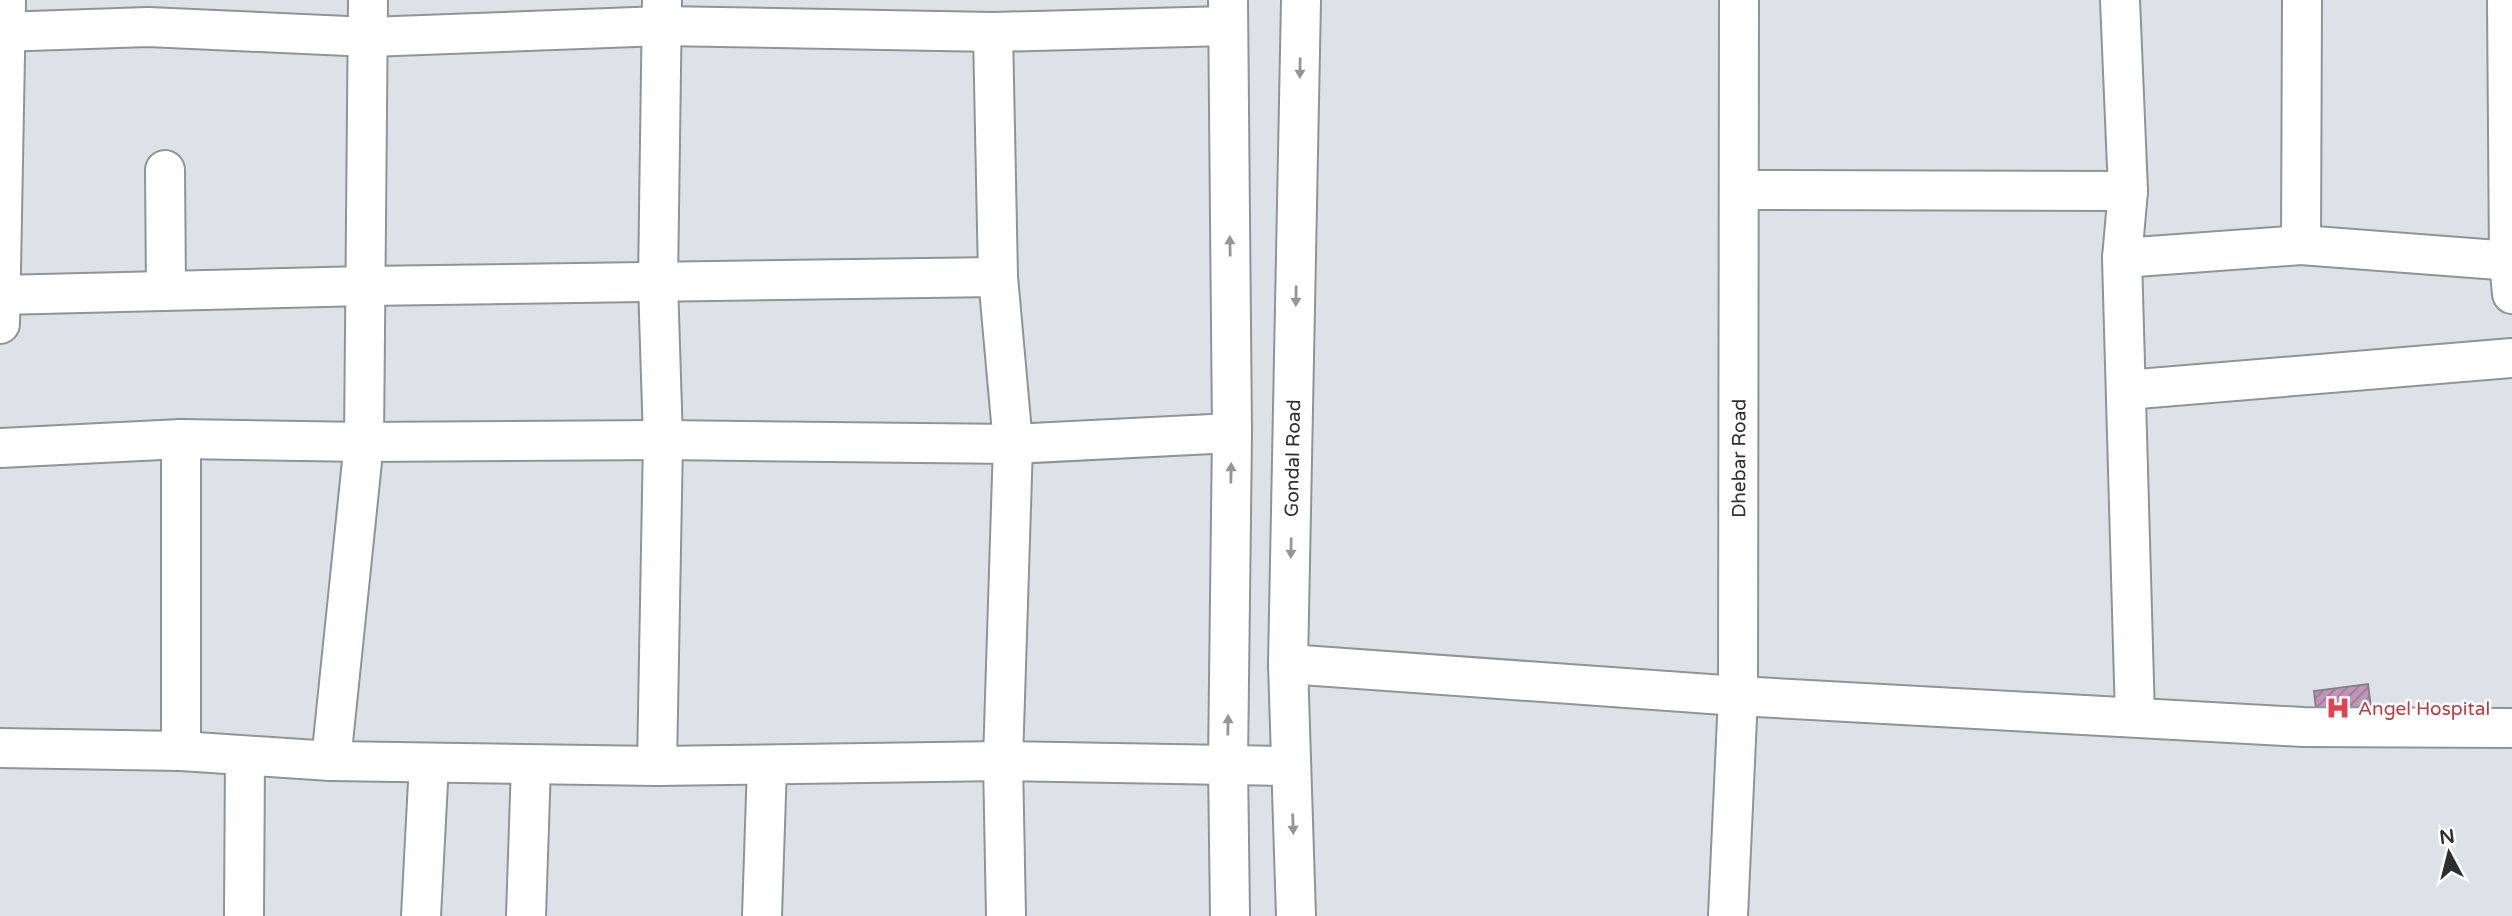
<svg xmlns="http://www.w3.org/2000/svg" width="2512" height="916" viewBox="0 0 2512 916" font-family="'Varela Round',sans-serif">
  <defs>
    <pattern id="building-hatch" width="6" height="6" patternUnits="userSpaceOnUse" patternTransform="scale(1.75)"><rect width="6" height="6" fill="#bf96b7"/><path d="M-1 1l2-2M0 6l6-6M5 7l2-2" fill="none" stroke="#9b7b95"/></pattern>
  </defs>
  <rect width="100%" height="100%" fill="#dde2e8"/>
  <path fill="url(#building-hatch)" stroke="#868085" stroke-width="2" d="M2368 684 2372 717 2318 724 2314 691Z"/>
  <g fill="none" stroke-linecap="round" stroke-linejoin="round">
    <g stroke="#8f9499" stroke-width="42">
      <g id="minor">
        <path d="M662 0 658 283 663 440 657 766 1003 761 1291 766"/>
        <path d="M2120 0 2128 191 2122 258 2135 717"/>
        <path d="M2507 0 2509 261 2512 294"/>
        <path d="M0 32 148 27 369 37 662 26 993 32 1227 26"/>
        <path d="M993 32 998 277 1013 444 1003 761 1006 916"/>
        <path d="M165 170 166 290"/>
        <path d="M1739 190 2128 191"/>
        <path d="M2301 245 2302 0"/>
        <path d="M2122 258 2301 245 2512 261"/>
        <path d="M0 295 365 286 998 277"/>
        <path d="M0 324 6 0"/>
        <path d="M2126 390 2512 358"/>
        <path d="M0 448 181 439 364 442 663 440 1013 444 1232 433"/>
        <path d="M1288 664 1738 696 2303 727 2512 728"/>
        <path d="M0 748 181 751 331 761 657 766"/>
        <path d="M181 751V439"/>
        <path d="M331 761 364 442 368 0"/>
        <path d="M244 916 245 756"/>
        <path d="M421 916 429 763"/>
        <path d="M526 916 531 765"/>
        <path d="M762 916 767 765"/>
        <path id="s1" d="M1728 916 1738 696 1739 0"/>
      </g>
    </g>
    <g stroke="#8f9499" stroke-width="42">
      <g id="major">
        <path d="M1228 0 1232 433 1228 764 1230 916"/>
        <path id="s2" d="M1296 916 1288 664 1301 0"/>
      </g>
    </g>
    <use href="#minor" stroke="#fff" stroke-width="38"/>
    <use href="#major" stroke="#fff" stroke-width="38"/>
  </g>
  <defs><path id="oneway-solid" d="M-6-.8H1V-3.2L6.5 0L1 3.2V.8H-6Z" transform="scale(1.75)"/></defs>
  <g fill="#969698">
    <use href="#oneway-solid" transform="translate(1300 68) rotate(91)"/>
    <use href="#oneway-solid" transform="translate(1230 246) rotate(-91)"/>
    <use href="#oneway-solid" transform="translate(1296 296) rotate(91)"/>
    <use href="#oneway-solid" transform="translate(1231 473) rotate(-89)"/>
    <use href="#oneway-solid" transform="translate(1291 548) rotate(91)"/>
    <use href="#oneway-solid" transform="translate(1228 725) rotate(-89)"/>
    <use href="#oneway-solid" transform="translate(1293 824) rotate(88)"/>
  </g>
  <defs>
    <g id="hospital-bare" transform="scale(1.89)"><path d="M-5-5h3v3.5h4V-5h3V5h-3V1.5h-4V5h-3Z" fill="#e0444e" stroke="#fff" stroke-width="2.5" paint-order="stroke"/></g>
  </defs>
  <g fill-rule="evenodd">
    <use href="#hospital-bare" x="2338" y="708"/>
  </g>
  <g text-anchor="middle" stroke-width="5" stroke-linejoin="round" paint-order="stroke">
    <g font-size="19" fill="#2c2e30" stroke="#fff">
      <text dy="7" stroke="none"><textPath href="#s2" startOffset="458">Gondal Road</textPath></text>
      <text dy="7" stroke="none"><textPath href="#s1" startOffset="458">Dhebar Road</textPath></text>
    </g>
    <g font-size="19" fill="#be3a42" stroke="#fff" text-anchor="start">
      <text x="2358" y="715">Angel Hospital</text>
    </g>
  </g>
  <g transform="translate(2449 853) rotate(353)" stroke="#ffffff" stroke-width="5" paint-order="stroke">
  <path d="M0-5L12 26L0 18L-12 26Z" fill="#2c2e30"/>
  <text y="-10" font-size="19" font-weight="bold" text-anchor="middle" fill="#2c2e30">N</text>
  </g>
</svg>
